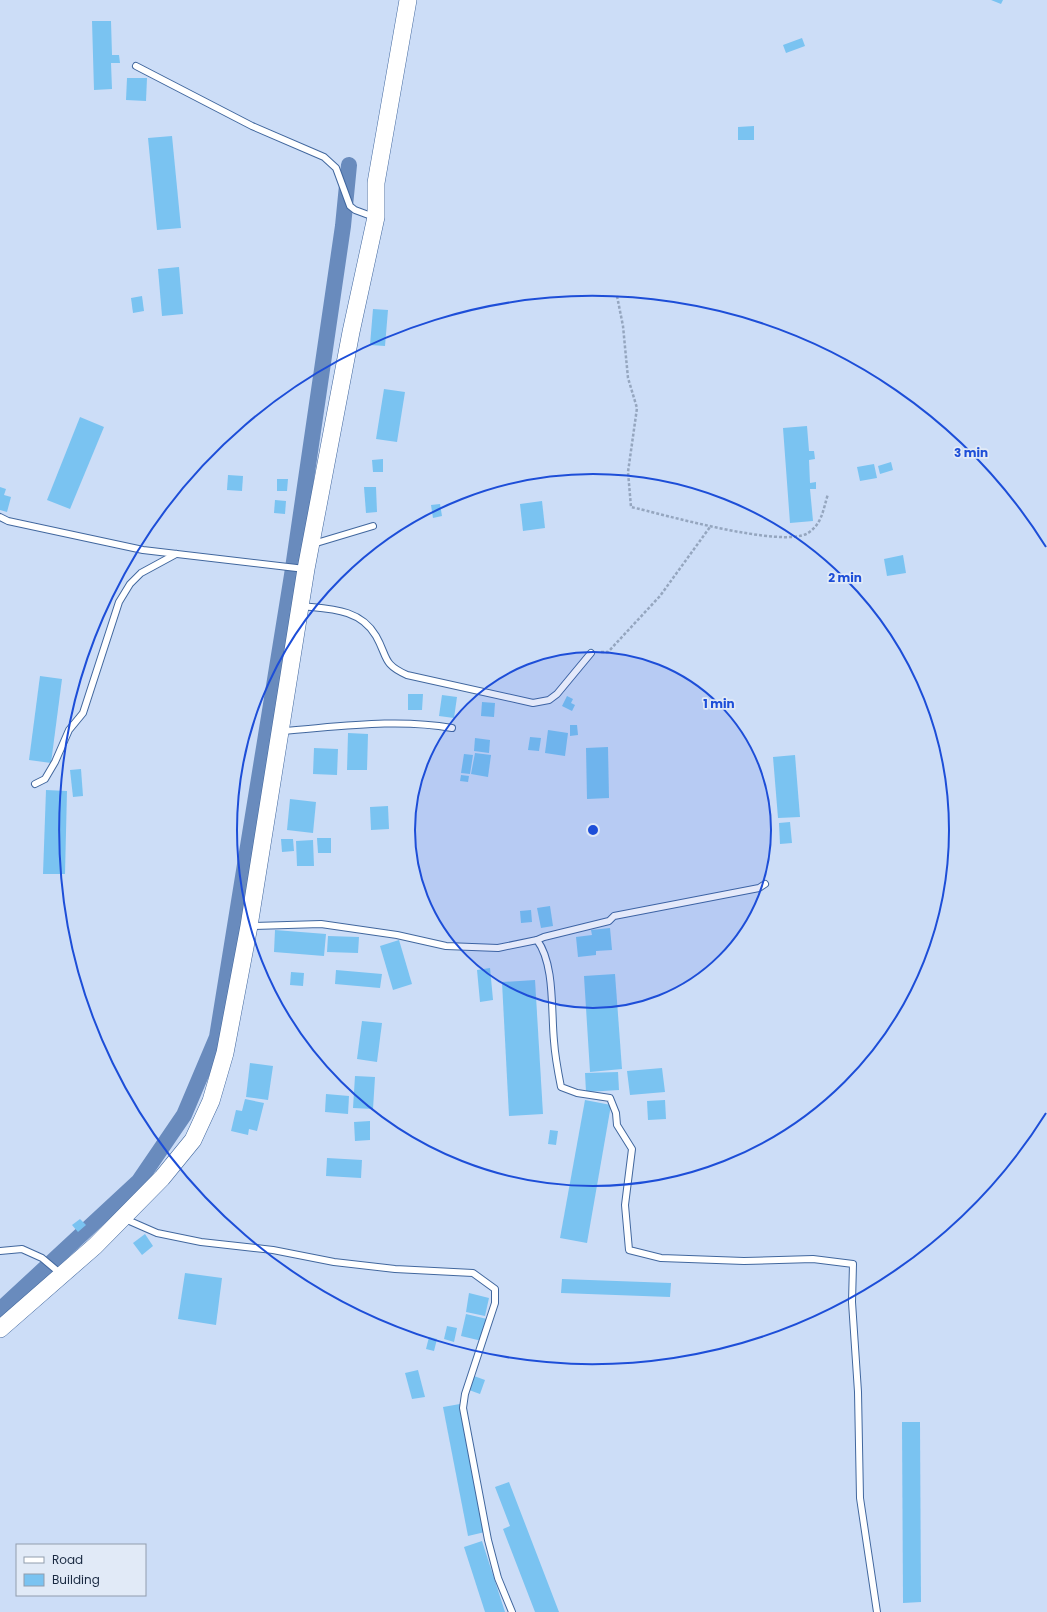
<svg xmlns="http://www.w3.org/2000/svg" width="1047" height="1612" viewBox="0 0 1047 1612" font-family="Poppins,sans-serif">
  <rect width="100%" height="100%" fill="#ccddf7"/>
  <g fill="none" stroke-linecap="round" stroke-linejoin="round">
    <path stroke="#698bbd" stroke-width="16" d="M0 1310 139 1181 184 1115 217 1037 292 575 343 226 349 165"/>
  </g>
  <g fill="#7ac3f1">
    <path d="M991 0H1003L1001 4Z"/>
    <path d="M92 21H111L112 55H119L120 63H111L112 89 94 90Z"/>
    <path d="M802 38 805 46 786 53 783 45Z"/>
    <path d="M127 78H147L146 101 126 100Z"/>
    <path d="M754 126V140H738V127Z"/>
    <path d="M172 136 181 228 157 230 148 138Z"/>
    <path d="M179 267 183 314 162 316 158 269Z"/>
    <path d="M142 296 144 311 133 313 131 298Z"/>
    <path d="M373 309 388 310 385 346 370 345Z"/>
    <path d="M384 389 405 392 397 442 376 439Z"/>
    <path d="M80 417 104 427 70 509 47 500Z"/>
    <path d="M807 426 809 451H814L815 459 809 460 810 483 816 482V489H810L813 521 790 523 783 428Z"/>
    <path d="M383 459V472H373L372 460Z"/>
    <path d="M891 462 893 470 880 474 878 466Z"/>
    <path d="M874 464 877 478 860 481 857 467Z"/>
    <path d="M228 475 243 476 242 491 227 490Z"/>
    <path d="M277 479H288L287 491H277Z"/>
    <path d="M0 487 6 489 4 495 11 497 7 512 0 510Z"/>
    <path d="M364 487H376L377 512 366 513Z"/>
    <path d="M275 500 286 501 285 514 274 513Z"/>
    <path d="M542 501 545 528 523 531 520 504Z"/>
    <path d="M440 504 442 516 433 518 431 505Z"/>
    <path d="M903 555 906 573 887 576 884 559Z"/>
    <path d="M40 676 62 679 51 763 29 760Z"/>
    <path d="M408 694H423L422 710H408Z"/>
    <path d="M442 695 457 697 454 718 439 716Z"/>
    <path d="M567 696 573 699 571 703 575 705 572 711 562 706Z"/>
    <path d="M482 702 495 703 494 717 481 716Z"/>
    <path d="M570 725H577L578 735 570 736Z"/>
    <path d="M548 730 568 733 565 756 545 753Z"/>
    <path d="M348 733 368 734 367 770H347Z"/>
    <path d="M530 737 541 738 539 751 528 750Z"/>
    <path d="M475 738 490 740 489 753 474 751Z"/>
    <path d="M608 747 609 798 587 799 586 748Z"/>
    <path d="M314 748 338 749 337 775 313 774Z"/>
    <path d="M475 753 491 755 488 777 471 774Z"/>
    <path d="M464 754 473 755 470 774 461 773Z"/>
    <path d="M795 755 800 817 778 818 773 757Z"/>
    <path d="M81 769 83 796 73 797 70 770Z"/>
    <path d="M461 775 469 776 468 782 460 781Z"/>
    <path d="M46 790 67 791 65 874H43Z"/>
    <path d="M290 799 316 802 313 833 287 830Z"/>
    <path d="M388 806 389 829 371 830 370 807Z"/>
    <path d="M790 822 792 843 780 844 779 823Z"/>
    <path d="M317 838H331V853H318Z"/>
    <path d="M281 839H293L294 851 282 852Z"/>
    <path d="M313 840 314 866H297L296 841Z"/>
    <path d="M550 906 553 926 541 928 537 908Z"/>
    <path d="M531 910 532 922 521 923 520 911Z"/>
    <path d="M610 928 612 950 596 951V955L578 957 576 937 592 935 591 930Z"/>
    <path d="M275 930 326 934 324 956 274 952Z"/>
    <path d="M328 936 359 937 358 953 327 952Z"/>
    <path d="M399 940 412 984 393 990 380 946Z"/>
    <path d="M490 968 493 1000 480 1002 477 970Z"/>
    <path d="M336 970 382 974 380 988 335 984Z"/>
    <path d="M291 972 304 973 303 986 290 985Z"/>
    <path d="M615 974 622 1069 590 1072 584 976Z"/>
    <path d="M535 980 543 1114 509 1116 502 982Z"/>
    <path d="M362 1021 382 1023 377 1062 357 1059Z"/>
    <path d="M250 1063 273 1066 268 1100 246 1097Z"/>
    <path d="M662 1068 665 1092 630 1095 627 1071Z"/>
    <path d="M618 1072 619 1090 586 1092 585 1073Z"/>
    <path d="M355 1076 375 1077 373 1109 353 1108Z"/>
    <path d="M326 1094 349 1096 348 1114 325 1112Z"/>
    <path d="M245 1099 264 1103 257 1131 249 1129 248 1135 231 1131 236 1110 242 1111Z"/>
    <path d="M585 1100 611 1105 587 1243 560 1238Z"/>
    <path d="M665 1100 666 1119 648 1120 647 1101Z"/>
    <path d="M370 1121V1140L355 1141 354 1122Z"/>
    <path d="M550 1130 558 1131 556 1145 548 1144Z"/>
    <path d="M327 1158 362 1160 361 1178 326 1176Z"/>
    <path d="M80 1219 86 1225 78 1232 72 1225Z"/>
    <path d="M145 1234 153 1246 142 1255 133 1243Z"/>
    <path d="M185 1273 222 1278 216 1325 178 1319Z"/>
    <path d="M562 1279 671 1283 670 1297 561 1293Z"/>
    <path d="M469 1293 489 1298 485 1316 466 1312Z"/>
    <path d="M466 1314 487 1319 482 1341 461 1336Z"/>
    <path d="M447 1326 457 1328 454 1342 444 1339Z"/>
    <path d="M429 1337 437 1339 434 1351 426 1349Z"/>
    <path d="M418 1370 425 1397 412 1399 405 1373Z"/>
    <path d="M474 1376 485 1380 480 1394 469 1390Z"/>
    <path d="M460 1404 485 1532 468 1536 443 1407Z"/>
    <path d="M902 1422H920L921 1602 903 1603Z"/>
    <path d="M509 1482 559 1612H535L503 1529 510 1526 495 1487Z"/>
    <path d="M482 1541 505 1612H485L464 1547Z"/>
  </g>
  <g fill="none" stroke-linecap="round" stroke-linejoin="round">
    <g stroke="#41679e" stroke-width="8">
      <g id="lane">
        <path d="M136 66 252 126 324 157 336 168 350 206 355 210 374 217"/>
        <path d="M0 517 8 521 143 550 305 569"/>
        <path d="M313 544 373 526"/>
        <path d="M301 606C328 609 360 608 376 636 388 657 382 664 407 675L533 703 549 700 557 694 591 653"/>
        <path d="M282 731C338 727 396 718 452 728"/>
        <path d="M35 784 45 779 55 762 69 730 83 713 119 602 130 584 141 573 176 554"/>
        <path d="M251 926 321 924 397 935 446 946 498 948 537 940C555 964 551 1011 554 1041 555 1056 558 1072 561 1087L577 1093 610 1098 616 1113 617 1125 632 1149 625 1205 629 1250 661 1258 744 1261 813 1259 853 1264 852 1302 858 1392 860 1498 877 1612"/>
        <path d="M537 940 544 937 609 921 614 916 759 888 765 884"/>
        <path d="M125 1219 157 1233 201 1242 273 1250 334 1262 395 1269 473 1273 495 1289V1303L465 1394 463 1408 488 1540 498 1578 512 1612"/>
        <path d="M0 1251 22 1249 42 1258 61 1274"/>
      </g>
    </g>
    <g stroke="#41679e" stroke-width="18">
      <path id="secondary" d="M0 1329 95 1246 162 1178 193 1140 211 1101 225 1053 249 926 306 569 351 332 376 217V183L408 0"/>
    </g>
    <g stroke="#95a6bf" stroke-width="2.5" stroke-dasharray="3 2" stroke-linecap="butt">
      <path d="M617 296 623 326 628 378 637 408 628 472 631 507C662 514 783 549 808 533 822 524 823 510 828 494"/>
      <path d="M601 652H608L660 596 710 527"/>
    </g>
    <use href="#lane" stroke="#fff" stroke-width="6"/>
    <use href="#secondary" stroke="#fff" stroke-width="17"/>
  </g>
  <circle cx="593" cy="830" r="178" fill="#1d4ed8" fill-opacity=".12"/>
  <g fill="none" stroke="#1d4ed8" stroke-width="2">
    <circle cx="593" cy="830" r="178"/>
    <circle cx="593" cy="830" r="356"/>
    <path d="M1046 1113A534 534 0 1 1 1046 547"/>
  </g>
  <circle cx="593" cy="830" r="6" fill="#1d4ed8" stroke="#e1eaf7" stroke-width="2"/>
  <g font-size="12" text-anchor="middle" font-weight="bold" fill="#1d4ed8" stroke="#e1eaf7" stroke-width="3.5" stroke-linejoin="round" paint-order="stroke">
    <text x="971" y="457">3 min</text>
    <text x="845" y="582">2 min</text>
    <text x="719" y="708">1 min</text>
  </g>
  <rect x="16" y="1544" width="130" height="52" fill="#e1eaf7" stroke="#919dae"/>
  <rect x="24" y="1557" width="20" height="6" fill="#ffffff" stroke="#919dae"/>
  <text x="52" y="1564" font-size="12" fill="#192941">Road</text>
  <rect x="24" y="1574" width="20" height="12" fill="#7ac3f1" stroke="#919dae"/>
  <text x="52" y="1584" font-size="12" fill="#192941">Building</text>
</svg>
